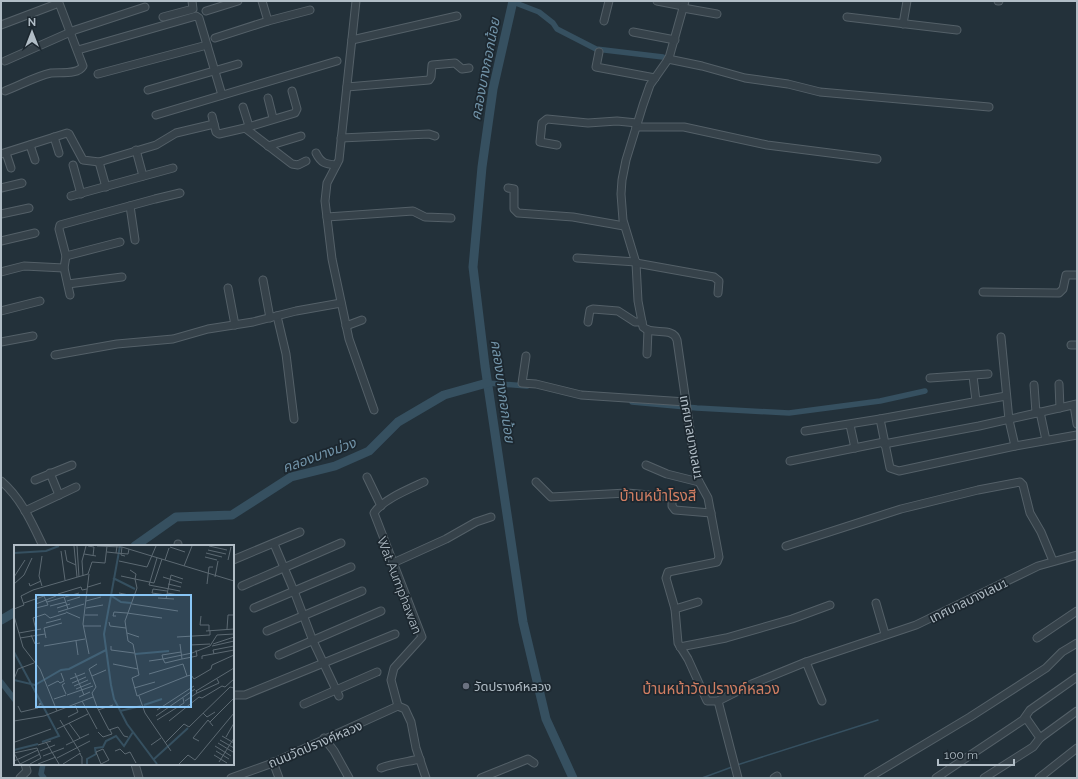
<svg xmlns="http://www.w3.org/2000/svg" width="1078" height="779" viewBox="0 0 1078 779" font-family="Raleway,'Noto Sans Thai',sans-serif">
  <rect width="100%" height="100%" fill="#23313a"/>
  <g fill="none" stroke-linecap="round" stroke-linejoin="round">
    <g stroke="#365060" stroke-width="1.5">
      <path d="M737 765 878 720"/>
      <path d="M702 778 732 767"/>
    </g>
    <g stroke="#365060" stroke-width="5.5">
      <path d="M513 2 539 12 553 23 557 29 596 49 663 57"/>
      <path d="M487 383 527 386"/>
      <path d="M632 402 697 408 789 413 880 401 925 391"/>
      <path d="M1 682 15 700"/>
      <path d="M43 764 41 774 44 778"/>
    </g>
    <g stroke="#365060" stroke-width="9">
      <path d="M513 1 493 89 482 167 473 267 485 366 523 622 546 719 573 778"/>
      <path d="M135 546 176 517 232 515 291 477 335 466 369 451 398 422 444 395 487 383"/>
      <path d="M1 620 15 612"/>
    </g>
    <g stroke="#546068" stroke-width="9">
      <g id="minor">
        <path d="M262 1 268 21"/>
        <path d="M356 1 339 160 327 183 325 201 332 259 349 339 374 410"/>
        <path d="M657 1 683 6"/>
        <path d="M685 1 669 58 650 85 643 105 626 160 622 180 621 194 623 220 636 263 638 301 643 327C652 336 673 326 677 340L697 478 708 498 719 557 717 562 668 572 666 578 675 609 678 643 688 659 707 701H718L752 684 806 662 916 625 1038 566 1077 555"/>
        <path d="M998 1H999"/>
        <path d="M683 8 717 14"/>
        <path d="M206 11 238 1"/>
        <path d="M163 17 193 9 192 1"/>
        <path d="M847 17 957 30"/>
        <path d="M604 21 609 1"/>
        <path d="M903 24 907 1"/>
        <path d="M1 25 59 3 83 66C78 75 61 72 51 73 36 76 19 86 5 91"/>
        <path d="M633 32 675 40"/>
        <path d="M215 38 268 21 310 10"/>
        <path d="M352 40 457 16"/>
        <path d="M78 50 196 16 199 18 222 95"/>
        <path d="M599 52 596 67 655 78"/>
        <path d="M668 59 702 66 745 78 788 84 820 92 989 107"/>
        <path d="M5 61 75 30 145 7"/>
        <path d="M98 74 207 45"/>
        <path d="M347 87 429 80 431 77 432 65 455 63 462 69 469 68"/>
        <path d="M148 90 238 64"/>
        <path d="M268 98 273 118"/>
        <path d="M243 107 249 126"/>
        <path d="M156 115 337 61"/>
        <path d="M212 116 216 132 219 134 245 128 292 164 298 165 306 161"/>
        <path d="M636 127H684L767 145 877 159"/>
        <path d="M245 128 295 113 297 109 292 91"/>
        <path d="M54 137 59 153"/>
        <path d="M341 138 429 134 435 136"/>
        <path d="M30 145 35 160"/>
        <path d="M557 145 540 142 542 123 547 119 588 123 617 121 637 123"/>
        <path d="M268 146 301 136"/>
        <path d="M136 150 143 176"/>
        <path d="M6 153 11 168"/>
        <path d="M316 153C321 163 325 164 336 165"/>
        <path d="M1 154 67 133 69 134 83 160 99 162 156 145 176 133 214 124"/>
        <path d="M99 162 106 187"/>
        <path d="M73 165 81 194"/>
        <path d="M1 188 22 183"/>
        <path d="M508 188 514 189V209L518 213 573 217 624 226"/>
        <path d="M71 196 173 168"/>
        <path d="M130 206 135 240"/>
        <path d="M1 214 29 208"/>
        <path d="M327 217 413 211 425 217 451 218"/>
        <path d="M1 241 35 233"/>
        <path d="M66 256 120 242"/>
        <path d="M577 258 636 262"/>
        <path d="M636 263 714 277 719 281 718 293"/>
        <path d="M1 272 24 266 64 268"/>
        <path d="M263 280 270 318"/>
        <path d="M68 284 122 277"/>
        <path d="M228 288 235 325"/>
        <path d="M983 292 1059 293 1063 289 1066 275H1077"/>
        <path d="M70 295 64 268 66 256 59 229 60 225 155 199 180 193"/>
        <path d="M1 311 40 301"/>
        <path d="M277 316 286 354 294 419"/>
        <path d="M588 322 590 310 593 309 618 311 635 322H642"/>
        <path d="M346 326 362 320"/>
        <path d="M1001 337 1009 420 1015 446 1077 435"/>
        <path d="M1 342 33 336"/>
        <path d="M1071 345H1077"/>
        <path d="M647 354 648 330"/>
        <path d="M55 355 117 344 173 339 208 329 253 322 296 311 341 303"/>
        <path d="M526 356 522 383 536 384 581 395 686 402"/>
        <path d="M973 376 976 401"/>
        <path d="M930 378 988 374"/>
        <path d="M1059 384 1060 408"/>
        <path d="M1034 385 1036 413"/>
        <path d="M1006 396 880 419 890 468 899 471 1015 446"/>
        <path d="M1074 405 1077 424"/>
        <path d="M1040 412 1046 440"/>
        <path d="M850 425 855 448"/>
        <path d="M805 431 880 419"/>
        <path d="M884 444 979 426 1077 404"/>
        <path d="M790 461 884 442"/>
        <path d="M646 465 667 474 699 482"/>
        <path d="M50 473 59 495"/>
        <path d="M367 477 381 506"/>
        <path d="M35 480 72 465"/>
        <path d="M1 481C21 498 32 523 43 546"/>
        <path d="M536 482 551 497 627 493 672 497V506L675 510 711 513"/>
        <path d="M25 511 76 487"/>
        <path d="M178 544V546"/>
        <path d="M274 544 294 591 313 641 339 696"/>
        <path d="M786 546 901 509 978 490 1020 482 1023 485 1030 513 1041 532 1053 561"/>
        <path d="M233 560 300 532"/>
        <path d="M393 563 446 539 476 522 491 517"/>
        <path d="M242 586 341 543"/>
        <path d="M876 603 885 634"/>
        <path d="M254 608 351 567"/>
        <path d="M675 609 698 602"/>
        <path d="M267 631 362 591"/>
        <path d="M1037 638 1077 611"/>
        <path d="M680 647 726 638 792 619 830 605"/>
        <path d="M279 655 381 611"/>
        <path d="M806 662 822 701"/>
        <path d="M233 695H245L395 634"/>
        <path d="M718 701 738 778"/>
        <path d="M304 704 377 672"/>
        <path d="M398 706 391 680 394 668 422 637 374 513C382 500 409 489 424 482"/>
        <path d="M398 706 405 709 411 722 416 748 426 778"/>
        <path d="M324 738 334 751 349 778"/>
        <path d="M1040 738 1077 711"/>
        <path d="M273 762 279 778"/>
        <path d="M135 764 139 778"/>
        <path d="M381 768C394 763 406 762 420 759"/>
        <path d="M20 778 27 771 25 764"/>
        <path d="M231 778 270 764 398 706"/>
        <path d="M481 778 528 759 534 763"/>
        <path d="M774 778 777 776"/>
        <path d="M868 778 970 717 1046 668 1062 652 1077 643"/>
        <path d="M936 778 1023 720 1030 710 1077 677"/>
        <path d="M984 778 1033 747 1040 738 1026 718"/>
        <path d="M1039 778 1077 748"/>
      </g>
    </g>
    <use href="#minor" stroke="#36424a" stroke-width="7"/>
  </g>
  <circle fill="#6b7280" stroke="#1c272f" stroke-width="1.5" cx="466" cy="686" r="4"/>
  <g text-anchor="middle" stroke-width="3.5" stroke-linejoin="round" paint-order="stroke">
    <g font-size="13" fill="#b1bdc6" stroke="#1c272f">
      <text transform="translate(692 437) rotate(80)" y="5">เทศบาลบางเลน1</text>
      <text transform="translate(400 585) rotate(69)" y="5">Wat Aumphawan</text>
      <text transform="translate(968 600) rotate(-26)" y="5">เทศบาลบางเลน1</text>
      <text transform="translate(315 744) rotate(-23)" y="5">ถนนวัดปรางค์หลวง</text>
    </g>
    <g font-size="13" fill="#b1bdc6" stroke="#1c272f" text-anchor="start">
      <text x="474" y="691">วัดปรางค์หลวง</text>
    </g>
    <g font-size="14" font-style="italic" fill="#7294a9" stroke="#1c272f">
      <text transform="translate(485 69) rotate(-79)" y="5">คลองบางกอกน้อย</text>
      <text transform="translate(503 391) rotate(82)" y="5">คลองบางกอกน้อย</text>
      <text transform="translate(319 455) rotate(-20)" y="5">คลองบางม่วง</text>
    </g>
    <g font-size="15" fill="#d17e62" stroke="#1c272f">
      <text x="658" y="501">บ้านหน้าโรงสี</text>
      <text x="711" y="694">บ้านหน้าวัดปรางค์หลวง</text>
    </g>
  </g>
  <g transform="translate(14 545)">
    <rect width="220" height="220" fill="#23313a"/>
    <path fill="none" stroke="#365060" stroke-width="2" d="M106 1 90 89 97 140 100 154 113 179 143 219M0 8 32 6 45 1M99 33 121 44M96 50 107 57 117 58M0 107 45 191 28 197M121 109 155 106M0 135 21 140 47 125 55 124 92 105M130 160 148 154M106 166 127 161M0 205 24 199M139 215 174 183M73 219V214L82 209 81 203 89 202 92 196 102 191 110 201 119 187"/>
    <path fill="none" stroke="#5c6972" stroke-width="1" d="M60 1 63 32M63 1 65 32M74 1 80 2 79 11M83 1 108 2 220 36M195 1 213 5M108 2 107 10 111 11M156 2 171 7M51 5 53 16 62 20M194 5 212 9M47 6 51 35M93 7 102 8 103 1M102 8 114 9 115 4M192 8 208 12M70 9 82 11M28 11 25 31 28 41M191 12 203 15M143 13 135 40 166 46M148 14 140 38 121 34 123 43 111 76 114 96 119 99 125 130 118 133 123 151 173 131 177 130 180 134 197 124 198 120 220 110M151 15 155 3M214 15 217 2M105 16 133 22 142 1M170 21 178 1M116 25 122 29 121 34M75 29 69 79 75 109M69 31 68 16 72 1M107 31 121 34M0 32 11 15M149 32 168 38M201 32 204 16M15 38 16 41 27 36M0 39 10 30 18 13M154 39 167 42M193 39 195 22H199M74 42 87 38M105 48 120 51M153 48 165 50M44 49 67 42 68 45 73 44M152 50 138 48 139 44 153 46M51 52 65 48M144 53 160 54M152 54 157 30 169 34M53 56 66 52M72 56 87 52M33 57 50 52 54 64M10 58 30 51 34 60 22 63M22 59 42 51M118 59 164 66M36 61 52 57M43 63 56 59M72 63 89 60M0 64 10 60 7 51 19 45 74 29 78 17 91 18 93 1M44 67 70 59M52 67 66 73M113 68 148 73M71 70H84M0 71 9 102 26 124 43 166M102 71H99L100 67 113 68M187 71 186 80H195V86M95 77 96 81 112 83M32 78 47 74M69 81H87M213 84 214 70H220M22 85 19 73 31 69 36 73 52 68M192 86 220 84M5 88 27 84M113 88 125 92M17 90 21 99 26 98M163 92 196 90V86M6 93 31 89M32 93 30 83 48 78M62 96 64 110M166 99 168 114 183 111 182 105M199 99 220 92M176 100 196 99M30 101 71 94M97 101V105L120 108M198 101 220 96M167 107 148 110 149 114 151 118 168 114M200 109 199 105 220 101M149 114 178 108 196 101 203 90 220 89M188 114V111L220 105M135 116 149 114M83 119 75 124 82 142 78 148 83 162 95 185 104 182 110 191 114 192M99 119 124 124M61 128 70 150M135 129 169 119 173 131M78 131 92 125M0 134 4 124 20 118M56 134 71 128M51 138 48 140 52 149M58 138 72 132M34 141 44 136 46 138 50 136 47 128M60 141 74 135M120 143 141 137M62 144 77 138M182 146 220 123M183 148 205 138 203 134M53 150 79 141M125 151 131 168 157 206M65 152 76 147M40 154 52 150M68 156 83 184M171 156 183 148 182 145M4 161 7 167 24 163 26 158 27 160M84 165 99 160M143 165 180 141M189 168 193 172 201 167M142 171 181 144M54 172 64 167 61 160M46 175 66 207M143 175 170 158 169 153M0 176 30 171 79 152M155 176 185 152 188 153 208 141 211 142 220 134M196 177 220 153M55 178 66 193M43 184 74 169M84 187 89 192 98 189 96 185M208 191 220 198M212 192 220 178M0 195 1 197 37 184M206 195 220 203M185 196 179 193 194 175 199 181M32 197 45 219M151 198 170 179 175 182 216 142 220 143M204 198 219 207M24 200 37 196M52 200 75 189M137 200 147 193M201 201 217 211M26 206 41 200M101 206 106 204 111 209 116 207 122 218M202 206 215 214M0 208 23 203 27 213 16 219M0 208 6 219 26 209M67 209 65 208 68 212V219M200 210 213 218M29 211 50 203M43 213 76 196M0 216 24 205M205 217 220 193M24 219 42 212M49 219 65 209M87 219 82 207 89 204 95 215 87 219M165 219 174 210 181 215 220 168"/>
    <path fill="#88c5f5" fill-opacity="0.15" stroke="#88c5f5" stroke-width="2" d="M22 50H177V162H22Z"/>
    <rect width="220" height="220" fill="none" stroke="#b1bdc6" stroke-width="2"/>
  </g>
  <rect width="1078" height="779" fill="none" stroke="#b1bdc6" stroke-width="4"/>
  <g transform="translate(32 32)" stroke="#1c272f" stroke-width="3" paint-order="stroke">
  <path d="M0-3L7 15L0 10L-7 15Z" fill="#b1bdc6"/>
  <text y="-6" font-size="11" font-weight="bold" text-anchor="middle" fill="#b1bdc6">N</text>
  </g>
  <path d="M938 759v6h76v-6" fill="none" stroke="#b1bdc6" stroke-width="2"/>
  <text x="944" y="759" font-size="12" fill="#b1bdc6" stroke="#1c272f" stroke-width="3" paint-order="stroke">100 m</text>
</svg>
